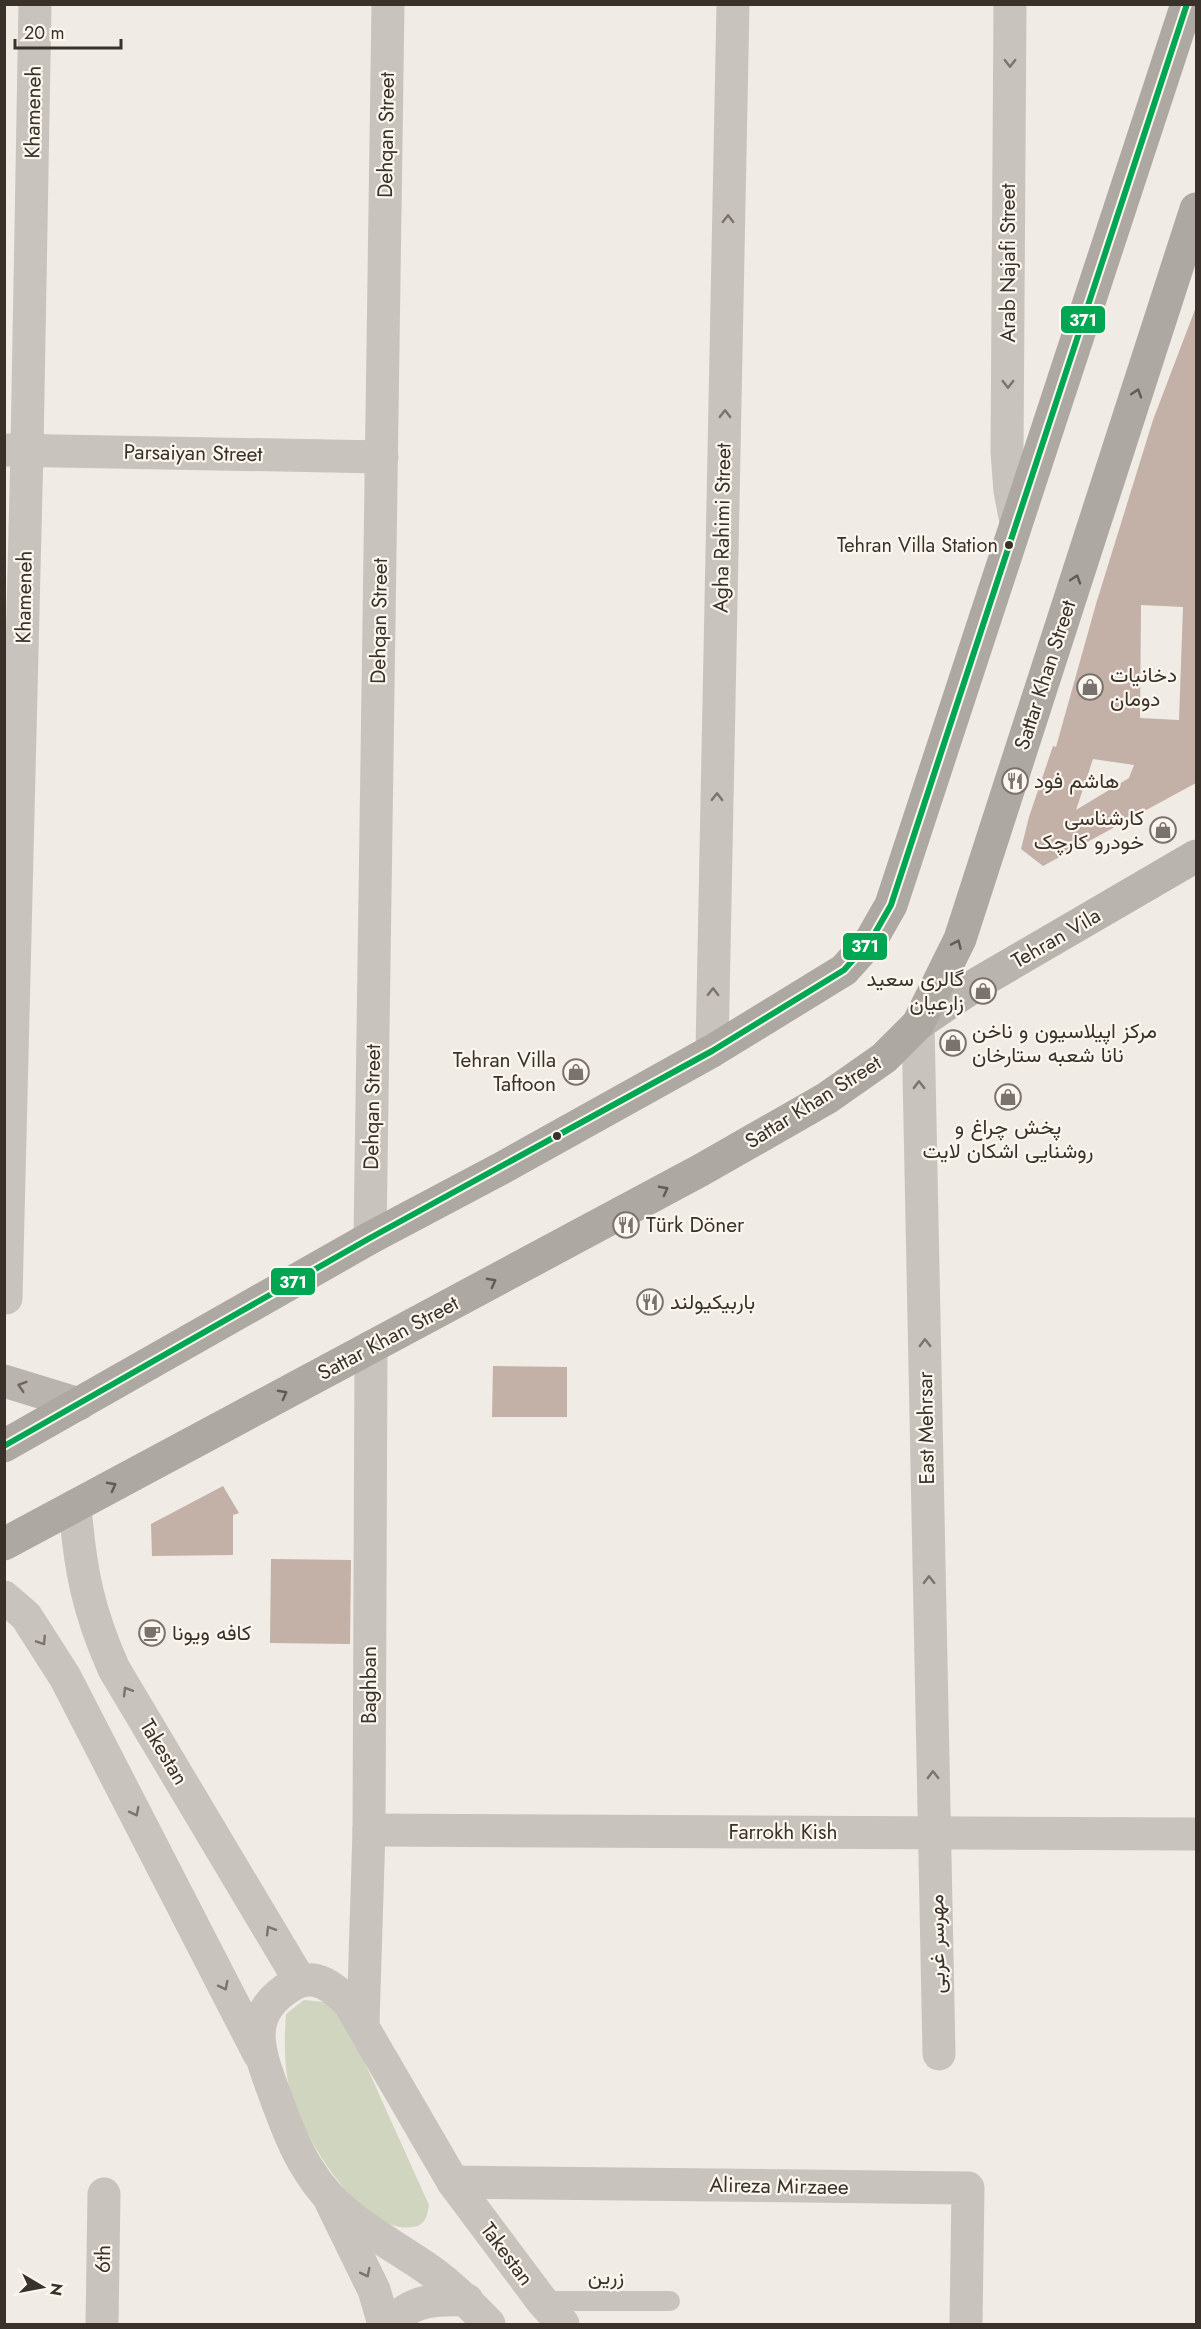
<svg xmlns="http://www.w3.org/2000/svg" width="1201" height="2329" viewBox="0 0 1201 2329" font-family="Jost,Vazirmatn,sans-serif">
  <rect width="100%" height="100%" fill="#f0ebe5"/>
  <path fill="#d0d5c0" d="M304 2000 324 2002 342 2012 429 2205C427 2217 425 2226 412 2227 361 2235 301 2134 290 2091 284 2067 284 2039 286 2014Z"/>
  <g fill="#c3b0a7" fill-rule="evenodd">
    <path d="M1196 307V783L1043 866 1021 849 1029 817 1053 746 1056 747 1096 604 1153 420ZM1141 605 1183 607 1179 720 1140 718ZM1093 759 1134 765 1129 778 1076 810Z"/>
    <path d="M493 1366 567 1367V1417H492Z"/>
    <path d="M223 1486 239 1513 233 1515V1555L152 1556 151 1524Z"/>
    <path d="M271 1559 351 1560 350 1644 270 1643Z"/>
  </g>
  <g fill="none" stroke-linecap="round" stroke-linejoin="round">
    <path stroke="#c9c3bd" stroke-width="20" d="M542 2301H670"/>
    <g stroke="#c9c3bd" stroke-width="33">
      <path d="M1010 4 1007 452 1010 491 1016 522"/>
      <path d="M6 450 382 457"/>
      <path d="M918 1024 939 2054"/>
      <path d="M712 1051 733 4"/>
      <path d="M370 1238 388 4"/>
      <path d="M6 1298 27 450 35 4"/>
      <path d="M369 1830 1196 1834"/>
      <path d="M363 2023 369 1830 371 1347"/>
      <path d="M453 2182 968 2188 966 2324"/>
      <path d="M331 2202 374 2290 384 2324"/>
      <path d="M102 2324 104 2194"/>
      <path d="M391 2324C411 2299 437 2299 467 2300"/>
    </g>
    <g stroke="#c9c3bd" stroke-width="33">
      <path d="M75 1506C80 1569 88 1611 114 1669L300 1981"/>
      <path d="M4 1597 26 1616 65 1677 259 2054"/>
      <path d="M489 2324C469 2303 449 2283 425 2267 381 2237 336 2216 308 2169 294 2147 285 2122 276 2098 259 2052 242 2014 294 1984 316 1972 334 1988 349 2003L453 2182 542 2301 563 2324"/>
    </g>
    <g stroke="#bab4ae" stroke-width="33">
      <path d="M918 1024 980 982 1196 856"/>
      <path d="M4 1381 79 1404"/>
    </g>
    <g stroke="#aea8a2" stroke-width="33">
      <path d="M4 1446 370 1238 502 1168 712 1051 844 970 871 940 891 905 1187 4"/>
      <path d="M4 1544 701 1170 827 1098 884 1058 918 1024 960 939 1196 209"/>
    </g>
    <g stroke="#fbf6ee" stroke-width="10">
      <path id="bus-1" d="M4 1446 370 1238 712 1051 844 970 871 940 891 905 1187 4"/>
    </g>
    <use href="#bus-1" stroke="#00a651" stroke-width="6"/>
  </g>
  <defs><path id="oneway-chevron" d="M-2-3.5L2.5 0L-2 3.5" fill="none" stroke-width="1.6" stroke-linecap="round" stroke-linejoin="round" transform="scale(1.5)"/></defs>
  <g stroke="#7b736d">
    <use href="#oneway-chevron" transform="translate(1010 63) rotate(90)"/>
    <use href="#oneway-chevron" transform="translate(728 219) rotate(-89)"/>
    <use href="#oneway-chevron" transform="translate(1008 384) rotate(90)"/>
    <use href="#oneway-chevron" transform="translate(725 414) rotate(-89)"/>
    <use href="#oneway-chevron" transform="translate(717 797) rotate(-89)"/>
    <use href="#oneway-chevron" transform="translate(713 992) rotate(-89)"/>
    <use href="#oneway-chevron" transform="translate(919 1085) rotate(-91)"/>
    <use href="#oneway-chevron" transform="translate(925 1343) rotate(-91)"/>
    <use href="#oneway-chevron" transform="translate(929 1580) rotate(-91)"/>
    <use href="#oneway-chevron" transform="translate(42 1641) rotate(57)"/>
    <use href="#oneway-chevron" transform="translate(127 1691) rotate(-121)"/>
    <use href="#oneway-chevron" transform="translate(933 1775) rotate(-91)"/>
    <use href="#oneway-chevron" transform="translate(135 1812) rotate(63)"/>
    <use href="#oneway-chevron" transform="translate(270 1930) rotate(-121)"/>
    <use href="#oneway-chevron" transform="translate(224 1986) rotate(63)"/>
    <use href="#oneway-chevron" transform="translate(366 2273) rotate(63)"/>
  </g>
  <g stroke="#635b55">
    <use href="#oneway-chevron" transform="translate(1137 393) rotate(-72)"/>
    <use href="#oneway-chevron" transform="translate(1076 579) rotate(-72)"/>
    <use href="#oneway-chevron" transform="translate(957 944) rotate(-66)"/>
    <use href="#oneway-chevron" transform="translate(664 1190) rotate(-28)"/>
    <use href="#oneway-chevron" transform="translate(492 1282) rotate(-28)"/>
    <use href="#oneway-chevron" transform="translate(283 1394) rotate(-28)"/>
    <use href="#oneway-chevron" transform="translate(112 1486) rotate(-28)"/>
  </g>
  <use stroke="#6e655f" href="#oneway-chevron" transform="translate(22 1386) rotate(-163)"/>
  <defs>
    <g id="shop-ring" transform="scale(1.35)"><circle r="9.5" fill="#fbf6ee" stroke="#7a726c" stroke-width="1.5"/><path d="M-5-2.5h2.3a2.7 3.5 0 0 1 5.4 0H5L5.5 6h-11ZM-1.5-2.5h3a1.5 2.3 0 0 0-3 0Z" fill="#7a726c"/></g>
    <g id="restaurant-ring" transform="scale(1.35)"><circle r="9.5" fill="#fbf6ee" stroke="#7a726c" stroke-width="1.5"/><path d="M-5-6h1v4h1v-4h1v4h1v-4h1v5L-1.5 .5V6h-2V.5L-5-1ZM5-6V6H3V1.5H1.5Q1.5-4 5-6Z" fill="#7a726c"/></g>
    <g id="cafe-ring" transform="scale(1.35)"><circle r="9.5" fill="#fbf6ee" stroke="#7a726c" stroke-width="1.5"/><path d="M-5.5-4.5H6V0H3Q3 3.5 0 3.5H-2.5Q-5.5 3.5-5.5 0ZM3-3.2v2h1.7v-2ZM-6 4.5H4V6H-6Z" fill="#7a726c"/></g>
  </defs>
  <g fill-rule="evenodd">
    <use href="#shop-ring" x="1090" y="687"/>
    <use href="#restaurant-ring" x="1015" y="781"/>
    <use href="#shop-ring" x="1163" y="830"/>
    <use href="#shop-ring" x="983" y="991"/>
    <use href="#shop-ring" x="953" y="1043"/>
    <use href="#shop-ring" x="576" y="1072"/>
    <use href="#shop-ring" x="1008" y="1097"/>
    <use href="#restaurant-ring" x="626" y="1225"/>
    <use href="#restaurant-ring" x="650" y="1302"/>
    <use href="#cafe-ring" x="152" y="1633"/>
  </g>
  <g fill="#3b312b" stroke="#fbf6ee" stroke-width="2">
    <circle cx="1009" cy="545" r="5"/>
    <circle cx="557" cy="1136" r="5"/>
  </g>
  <g text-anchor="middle" stroke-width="4.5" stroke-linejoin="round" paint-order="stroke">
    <g font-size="20" fill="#3b312b" stroke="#fbf6ee" text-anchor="end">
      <text x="998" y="552">Tehran Villa Station</text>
    </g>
    <g font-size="21" fill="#3b312b" stroke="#fbf6ee">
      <text transform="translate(33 112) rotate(-89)" y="7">Khameneh</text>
      <text transform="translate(386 135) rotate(-89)" y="7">Dehqan Street</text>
      <text transform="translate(1008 263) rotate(-90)" y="7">Arab Najafi Street</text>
      <text transform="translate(193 453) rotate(1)" y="7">Parsaiyan Street</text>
      <text transform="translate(722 528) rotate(-89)" y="7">Agha Rahimi Street</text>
      <text transform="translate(24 597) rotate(-89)" y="7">Khameneh</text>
      <text transform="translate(379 621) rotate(-89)" y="7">Dehqan Street</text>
      <text transform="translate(1045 675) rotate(-72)" y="7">Sattar Khan Street</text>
      <text transform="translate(1056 938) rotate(-30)" y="7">Tehran Vila</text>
      <text transform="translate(813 1102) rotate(-32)" y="7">Sattar Khan Street</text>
      <text transform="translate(372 1107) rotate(-89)" y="7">Dehqan Street</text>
      <text transform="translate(388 1338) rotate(-28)" y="7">Sattar Khan Street</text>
      <text transform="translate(926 1428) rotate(-91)" y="7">East Mehrsar</text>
      <text transform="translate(369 1685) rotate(-90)" y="7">Baghban</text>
      <text transform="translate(164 1752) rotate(59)" y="7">Takestan</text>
      <text x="783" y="1839">Farrokh Kish</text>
      <text transform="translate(937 1944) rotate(-91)" y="7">مهرسر غربی</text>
      <text transform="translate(779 2186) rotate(1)" y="7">Alireza Mirzaee</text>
      <text transform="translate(507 2254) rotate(53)" y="7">Takestan</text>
      <text transform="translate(103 2259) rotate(-89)" y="7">6th</text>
      <text x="606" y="2284">زرین</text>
    </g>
    <g font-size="21" fill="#3b312b" stroke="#fbf6ee" text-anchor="start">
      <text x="1110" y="682">دخانیات<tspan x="1110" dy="24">دومان</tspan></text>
      <text x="1034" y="788">هاشم فود</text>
      <text x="1144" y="825" text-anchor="end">کارشناسی<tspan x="1144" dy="24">خودرو کارچک</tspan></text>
      <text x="964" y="986" text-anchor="end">گالری سعید<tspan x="964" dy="24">زارعیان</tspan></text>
      <text x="972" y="1038">مرکز اپیلاسیون و ناخن<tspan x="972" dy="24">نانا شعبه ستارخان</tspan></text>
      <text x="556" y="1067" text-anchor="end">Tehran Villa<tspan x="556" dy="24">Taftoon</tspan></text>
      <text x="1008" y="1134" text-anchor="middle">پخش چراغ و<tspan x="1008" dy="24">روشنایی اشکان لایت</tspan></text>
      <text x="646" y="1232">Türk Döner</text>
      <text x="670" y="1309">باربیکیولند</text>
      <text x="172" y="1640">کافه ویونا</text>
    </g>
  </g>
  <g stroke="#fbf6ee" stroke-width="2">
    <rect x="1060" y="305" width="46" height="29" rx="6" fill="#00a651"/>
    <rect x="842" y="932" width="46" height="29" rx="6" fill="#00a651"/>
    <rect x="270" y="1267" width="46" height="29" rx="6" fill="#00a651"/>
  </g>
  <g font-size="16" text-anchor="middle" font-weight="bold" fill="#fff">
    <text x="1083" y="326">371</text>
    <text x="865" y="952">371</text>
    <text x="293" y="1288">371</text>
  </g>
  <rect width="1201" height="2329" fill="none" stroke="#3b312b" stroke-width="12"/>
  <g transform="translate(42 2287) rotate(100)" stroke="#fbf6ee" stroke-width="4.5" paint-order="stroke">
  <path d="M0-4.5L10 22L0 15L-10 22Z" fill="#3b312b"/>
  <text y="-9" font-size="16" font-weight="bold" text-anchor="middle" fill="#3b312b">N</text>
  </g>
  <path d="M15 39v9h106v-9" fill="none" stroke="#3b312b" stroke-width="3"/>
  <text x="24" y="39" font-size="18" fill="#3b312b" stroke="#fbf6ee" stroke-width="4.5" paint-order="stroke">20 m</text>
</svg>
